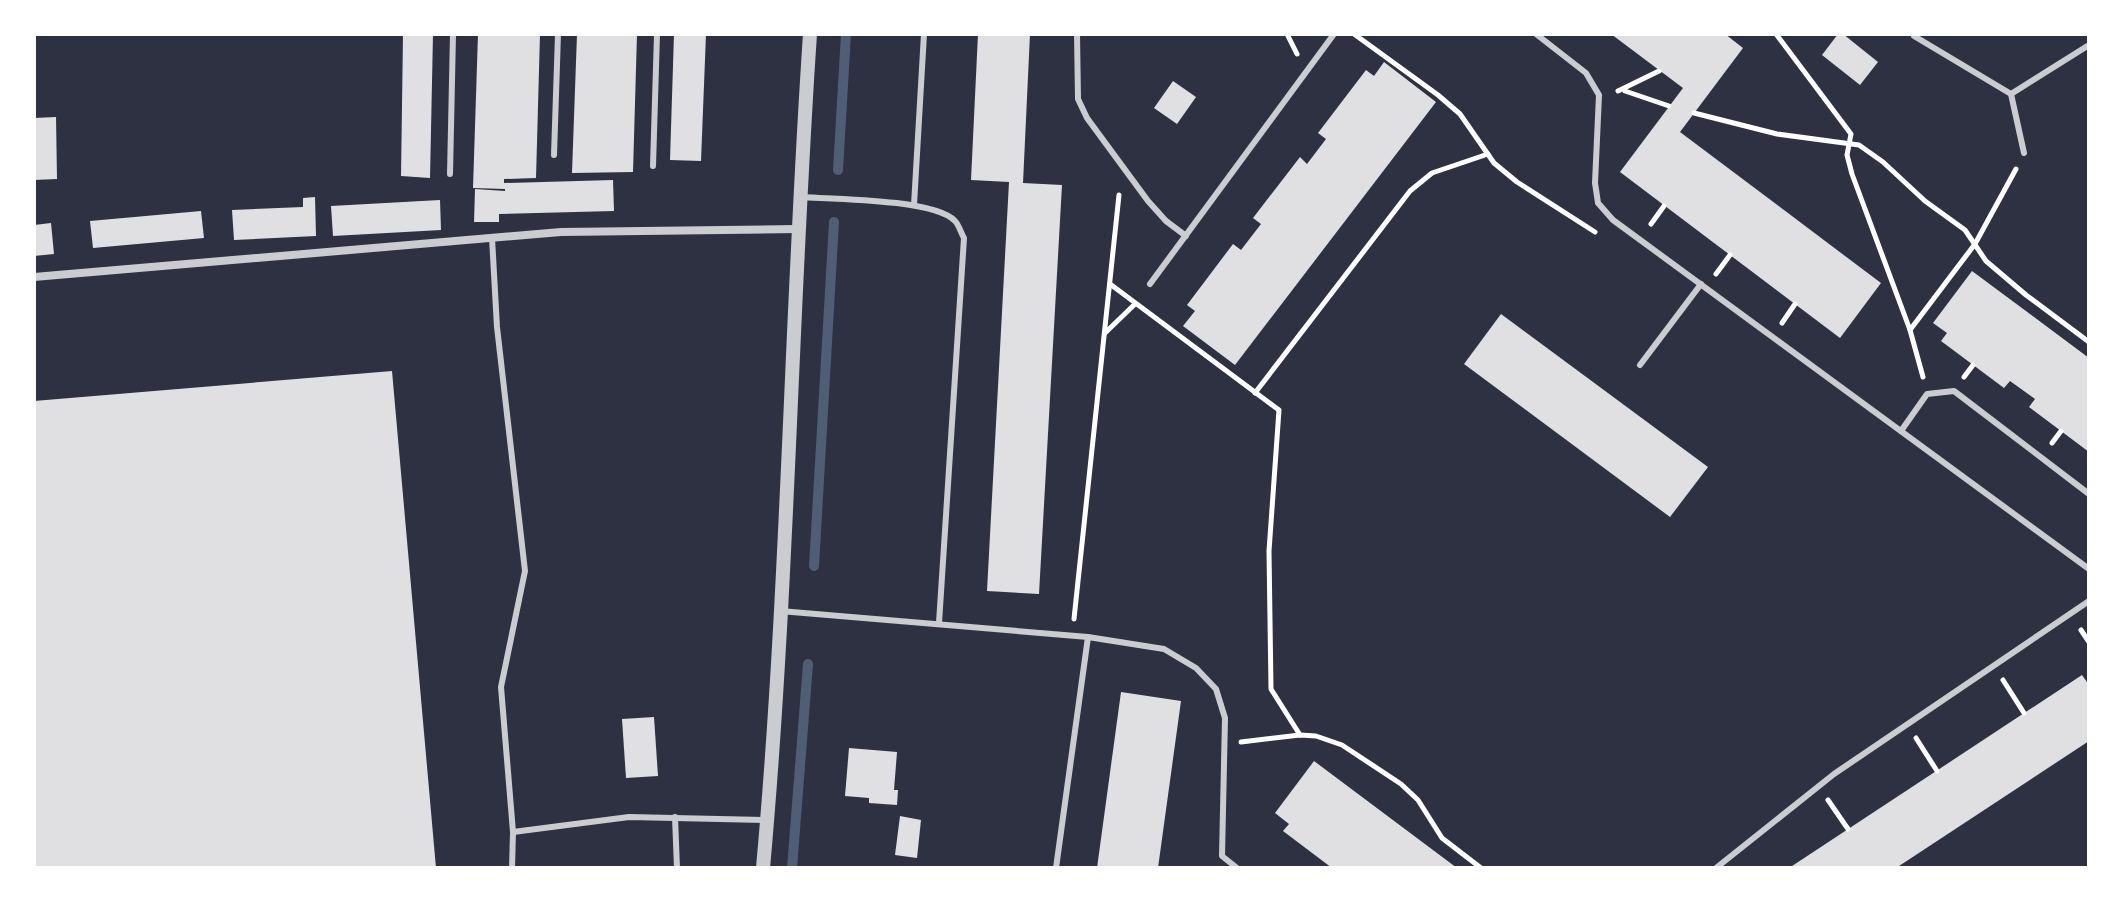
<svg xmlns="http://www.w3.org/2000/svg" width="2123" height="902" viewBox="0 0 2123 902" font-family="Raleway,sans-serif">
  <rect width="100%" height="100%" fill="#2d3142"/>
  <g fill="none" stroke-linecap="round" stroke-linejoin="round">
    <g stroke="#4f5d75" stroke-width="10">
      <path d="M838 170 846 34"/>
      <path d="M814 566 834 222"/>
      <path d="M792 868 808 664"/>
    </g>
  </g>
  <g fill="#e0e0e3">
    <path d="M403 34H433L430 178 401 176Z"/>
    <path d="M478 34H540L536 178 504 179V183L613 180 614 211 499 214V222H474L475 189 505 191V189L473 188Z"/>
    <path d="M577 34H637L633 172 572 173Z"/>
    <path d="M674 34H706L701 161 670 160Z"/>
    <path d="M978 34H1030L1023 183 1062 185 1039 594 987 591 1009 182 971 180Z"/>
    <path d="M1611 34H1725L1743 48 1680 132 1881 283 1840 338 1620 172 1683 88Z"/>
    <path d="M1838 34H1843L1878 62 1860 85 1822 55Z"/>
    <path d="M1384 62 1436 102 1235 365 1183 326 1195 311 1187 305 1233 244 1241 250 1261 224 1253 218 1300 157 1307 164 1326 139 1318 133 1366 70 1374 76Z"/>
    <path d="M1173 81 1196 97 1177 124 1154 108Z"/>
    <path d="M56 117 57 179 34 180V118Z"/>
    <path d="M315 197 316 236 234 240 232 210 303 207V198Z"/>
    <path d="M440 200 441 230 333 236 331 206Z"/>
    <path d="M201 211 204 238 93 248 90 221Z"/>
    <path d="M51 223 54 254 34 256V225Z"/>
    <path d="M1972 271 2089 358V452L2029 407 2035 399 2010 381 2004 388 1941 341 1947 333 1933 323Z"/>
    <path d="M1501 314 1708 467 1670 517 1464 364Z"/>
    <path d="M392 371 436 868H34V401Z"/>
    <path d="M2082 675 2089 685V741L1896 868H1789Z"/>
    <path d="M1121 692 1181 701 1158 868H1097Z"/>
    <path d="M654 717 658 776 626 778 622 719Z"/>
    <path d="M849 748 897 752 894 790H898L897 805 869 803V798L845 796Z"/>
    <path d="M1314 761 1457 868H1332L1283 831 1289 824 1275 813Z"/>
    <path d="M900 816 921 820 917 858 895 855Z"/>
  </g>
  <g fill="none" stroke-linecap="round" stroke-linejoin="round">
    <g stroke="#fff" stroke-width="5">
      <path d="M1287 34 1297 54"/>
      <path d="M1354 34 1438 95 1460 114 1494 163 1517 182 1595 232"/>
      <path d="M1776 34 1851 134 1847 155 1852 174 1910 330"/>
      <path d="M1618 91 1659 71"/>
      <path d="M1625 91 1669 106"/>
      <path d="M1694 113 1777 134 1859 145 1883 162 1925 201 1965 230 1986 261 2026 295 2089 342"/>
      <path d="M1651 224 1664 206"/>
      <path d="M1716 274 1730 255"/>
      <path d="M1110 284 1279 410 1269 551 1271 689 1300 735"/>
      <path d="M1782 323 1795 304"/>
      <path d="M1105 333 1135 304"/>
      <path d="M1923 377 1910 330 1975 244 2016 169"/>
      <path d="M1964 377 1973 365"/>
      <path d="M1255 393 1410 191 1432 173 1488 154"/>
      <path d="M2052 443 2061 431"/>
      <path d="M1074 619 1119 195"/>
      <path d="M2081 630 2089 642"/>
      <path d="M2003 680 2024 713"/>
      <path d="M1916 738 1937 771"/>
      <path d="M1241 742 1300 735 1316 736 1342 745 1401 784 1418 800 1442 838 1481 868"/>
      <path d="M1828 800 1848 829"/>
    </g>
    <g stroke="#caccd0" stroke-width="6">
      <path d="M1077 34 1078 99 1087 118 1148 201 1166 221 1186 236"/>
      <path d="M1536 34 1586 73 1599 95 1595 183 1598 203 1613 220 2089 569"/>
      <path d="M1914 36 2011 94 2024 153"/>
      <path d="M2011 94 2089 45"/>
      <path d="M554 155 558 34"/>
      <path d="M653 166 657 34"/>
      <path d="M450 174 453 34"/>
      <path d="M800 197C833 199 934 199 955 221 959 225 961 233 964 238L939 623"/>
      <path d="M914 205 924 34"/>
      <path d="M492 238 497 327 525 571 501 687 513 832 512 868"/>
      <path d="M1150 284 1334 34"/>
      <path d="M1640 365 1701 284"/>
      <path d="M1901 431 1927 394 1954 391 2089 494"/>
      <path d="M780 611 1088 637 1164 649 1196 668 1216 689 1225 718 1222 856 1237 868"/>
      <path d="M675 817 677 868"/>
      <path d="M513 832 629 817 767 820"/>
      <path d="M1056 868 1088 637"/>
      <path d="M1716 868 1834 774 2089 601"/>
    </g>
    <path stroke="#caccd0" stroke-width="8" d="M34 277 561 232 797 229"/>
    <path stroke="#caccd0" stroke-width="14" d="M763 868C788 591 791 312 810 34"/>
  </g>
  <rect width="2123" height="902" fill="none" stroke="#ffffff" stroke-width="72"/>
</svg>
